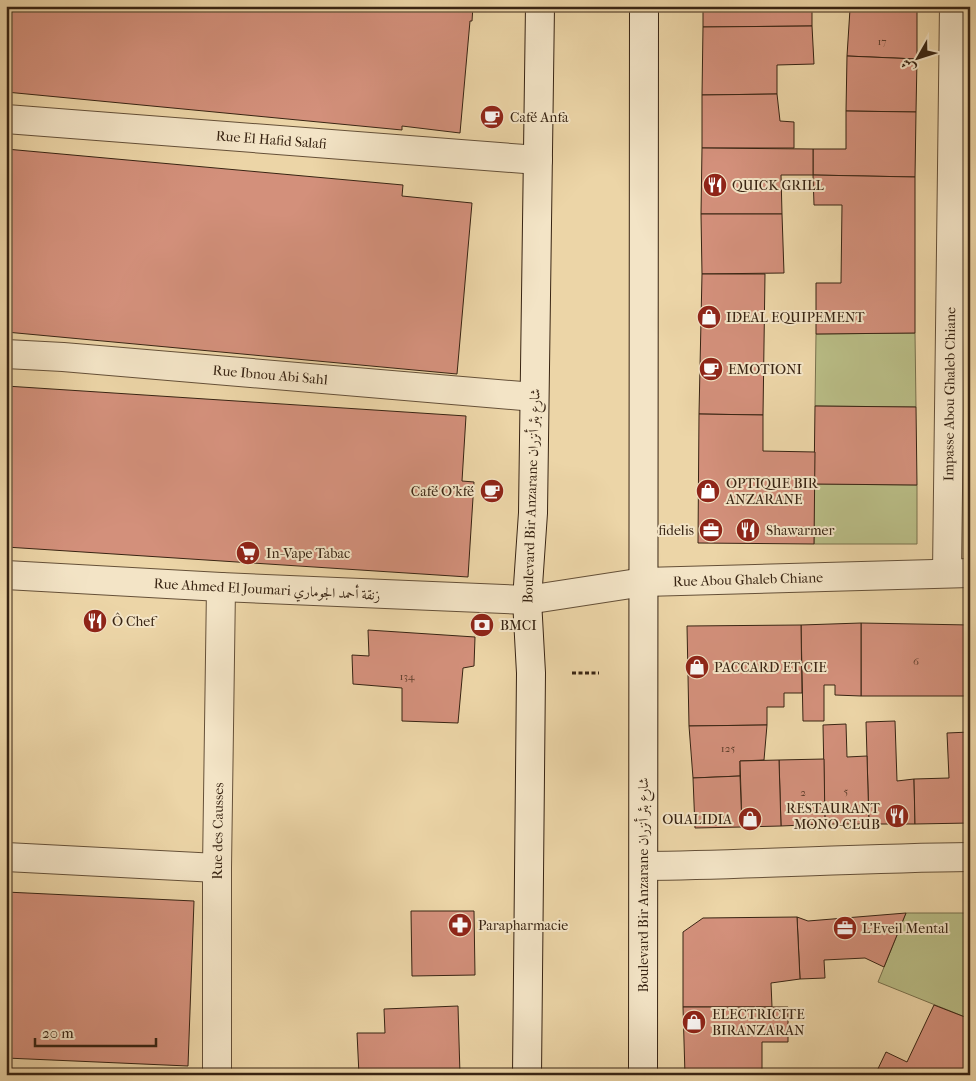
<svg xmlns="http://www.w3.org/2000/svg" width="976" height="1081" viewBox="0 0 976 1081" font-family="'IM FELL French Canon',Amiri,serif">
  <rect width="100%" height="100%" fill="#ecd5a7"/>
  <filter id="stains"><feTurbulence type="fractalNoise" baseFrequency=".004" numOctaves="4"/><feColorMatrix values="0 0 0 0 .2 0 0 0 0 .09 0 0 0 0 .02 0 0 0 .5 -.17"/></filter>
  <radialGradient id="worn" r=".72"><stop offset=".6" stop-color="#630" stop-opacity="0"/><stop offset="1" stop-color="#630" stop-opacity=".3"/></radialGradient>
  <g fill="#b9bd86" stroke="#78704c">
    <path d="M915 333 916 407 815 406 816 334Z"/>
    <path d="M814 484 917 485V544H814Z"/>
    <path d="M906 913H970V1019L878 982Z"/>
  </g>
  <g fill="#d3907b" stroke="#382413">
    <path d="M6 6H473L472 21H470L460 133 402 126V130L6 92Z"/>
    <path d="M703 6 812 7V26L703 27Z"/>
    <rect x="850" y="6" width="67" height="3"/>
    <path d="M850 9H917V59L847 56Z"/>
    <path d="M812 26 814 64 777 65V94L702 95 703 27Z"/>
    <path d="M847 56 917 59 916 112 846 111Z"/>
    <path d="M777 94 780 121 794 122V148H702V95Z"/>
    <path d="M846 111 916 112 915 177 813 175V149H846Z"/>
    <path d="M702 148 813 149V175H781L782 214H701Z"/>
    <path d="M6 149 403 185 402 196 472 203 457 374 6 332Z"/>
    <path d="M813 175 915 177V333L816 334V283H841L842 205H814Z"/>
    <path d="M701 214H782L784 273 702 274Z"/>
    <path d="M702 274H765L763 415 699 414Z"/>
    <path d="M6 386 466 416 462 481 474 482 468 577 6 547Z"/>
    <path d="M815 406 916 407 917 485 814 484Z"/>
    <path d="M699 414 763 415V451L815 452 814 544 698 543Z"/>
    <path d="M861 623 970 625V696H861Z"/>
    <path d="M861 623V696L835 695V685H824V721H803L801 625Z"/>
    <path d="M801 625 802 693H784V707H767V725L689 726 687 626Z"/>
    <path d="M368 630 475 637 474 666 463 668 458 723 402 721V688L353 684 352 655 369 656Z"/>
    <path d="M895 721 897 781 914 779 915 824H869L866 722Z"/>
    <path d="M846 724 847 757 867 756 869 824H825L823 725Z"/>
    <path d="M767 725 764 760 740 761V776L693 778 689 726Z"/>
    <path d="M970 732V823L915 824 914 779 949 778 947 733Z"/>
    <path d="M824 759 825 824 781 826 779 760Z"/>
    <path d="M779 760 781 826 742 827 740 761Z"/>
    <path d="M740 776 742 827 695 828 693 778Z"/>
    <path d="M6 892 194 901 188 1066 6 1058Z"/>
    <path d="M411 911H474L475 975 412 976Z"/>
    <path d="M906 913 884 967 865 958 824 960 825 978 800 979 797 917 808 921Z"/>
    <path d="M797 917 800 979 771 983 772 1007H683V932L703 918Z"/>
    <path d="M934 1005 970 1019V1075H875L886 1052 907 1062Z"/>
    <path d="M458 1006 460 1075H359L357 1033H385L384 1009Z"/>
    <path d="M683 1007H788V1042H762V1075H685Z"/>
  </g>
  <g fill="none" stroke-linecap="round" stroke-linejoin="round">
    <g stroke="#655038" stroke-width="30">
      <g id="minor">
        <path id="s1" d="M6 119 538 160"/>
        <path id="s2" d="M6 354 63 357 534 397"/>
        <path id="s3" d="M947 573 954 6"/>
        <path id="s4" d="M644 582 970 573"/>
        <path d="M6 857 217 868"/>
        <path d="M644 866C752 865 861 858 970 857"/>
        <path id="s5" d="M217 1075V868L221 587"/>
      </g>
    </g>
    <g stroke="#655038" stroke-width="30">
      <path id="tertiary" d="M6 575 221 587 527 600 644 582"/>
    </g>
    <g stroke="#382413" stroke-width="30">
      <g id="secondary">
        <path d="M527 1075 531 673 527 600 533 513 540 6"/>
        <path d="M643 1075 644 6"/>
      </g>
    </g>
    <path stroke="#382413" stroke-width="3" stroke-dasharray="4 2.5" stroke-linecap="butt" d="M572 673H599"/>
    <use href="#minor" stroke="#f3e4c6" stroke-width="28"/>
    <use href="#tertiary" stroke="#f3e4c6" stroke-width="28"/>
    <use href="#secondary" stroke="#f3e4c6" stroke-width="28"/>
  </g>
  <defs>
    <g id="cafe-disc" transform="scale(1.25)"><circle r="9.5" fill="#8f2418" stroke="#f3e4c6"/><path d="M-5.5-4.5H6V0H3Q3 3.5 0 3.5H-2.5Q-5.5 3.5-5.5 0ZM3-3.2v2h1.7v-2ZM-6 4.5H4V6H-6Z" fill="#fff"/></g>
    <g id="restaurant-disc" transform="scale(1.25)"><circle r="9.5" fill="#8f2418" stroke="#f3e4c6"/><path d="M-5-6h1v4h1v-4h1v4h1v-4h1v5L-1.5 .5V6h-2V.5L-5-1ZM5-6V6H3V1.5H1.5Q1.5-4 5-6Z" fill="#fff"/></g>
    <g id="shop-disc" transform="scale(1.25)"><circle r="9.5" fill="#8f2418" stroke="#f3e4c6"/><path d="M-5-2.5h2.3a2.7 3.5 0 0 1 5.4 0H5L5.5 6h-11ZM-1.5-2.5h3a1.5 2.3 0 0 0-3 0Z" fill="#fff"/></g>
    <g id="office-disc" transform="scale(1.25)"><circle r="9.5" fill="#8f2418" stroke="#f3e4c6"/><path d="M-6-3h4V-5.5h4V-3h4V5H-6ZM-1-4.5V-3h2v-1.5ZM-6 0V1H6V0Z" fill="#fff"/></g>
    <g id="supermarket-disc" transform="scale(1.25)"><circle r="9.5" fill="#8f2418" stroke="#f3e4c6"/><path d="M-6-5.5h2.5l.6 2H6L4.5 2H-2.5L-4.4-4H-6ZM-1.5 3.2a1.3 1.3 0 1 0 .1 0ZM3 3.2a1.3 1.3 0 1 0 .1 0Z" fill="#fff"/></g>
    <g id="bank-disc" transform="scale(1.25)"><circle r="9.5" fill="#8f2418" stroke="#f3e4c6"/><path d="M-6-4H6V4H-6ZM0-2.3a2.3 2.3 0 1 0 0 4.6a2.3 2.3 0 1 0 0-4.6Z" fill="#fff"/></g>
    <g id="pharmacy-disc" transform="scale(1.25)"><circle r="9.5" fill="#8f2418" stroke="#f3e4c6"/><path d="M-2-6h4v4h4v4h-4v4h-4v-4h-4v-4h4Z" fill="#fff"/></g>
  </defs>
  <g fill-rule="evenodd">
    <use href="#cafe-disc" x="492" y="117"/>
    <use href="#restaurant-disc" x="715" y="185"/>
    <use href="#shop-disc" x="709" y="317"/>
    <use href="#cafe-disc" x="711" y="369"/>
    <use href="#cafe-disc" x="492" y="491"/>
    <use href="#shop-disc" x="708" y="491"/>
    <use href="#office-disc" x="711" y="530"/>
    <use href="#restaurant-disc" x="748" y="530"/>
    <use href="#supermarket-disc" x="248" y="553"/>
    <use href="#restaurant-disc" x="95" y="621"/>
    <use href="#bank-disc" x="482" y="625"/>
    <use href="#shop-disc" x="697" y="667"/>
    <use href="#restaurant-disc" x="897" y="816"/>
    <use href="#shop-disc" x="750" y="819"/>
    <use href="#pharmacy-disc" x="460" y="925"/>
    <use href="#office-disc" x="845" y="928"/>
    <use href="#shop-disc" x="694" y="1022"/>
  </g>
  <g text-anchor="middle" stroke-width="4" stroke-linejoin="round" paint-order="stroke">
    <g font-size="11" fill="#5f3f2d">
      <text x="882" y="45">17</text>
      <text x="916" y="665">6</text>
      <text x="407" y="680">134</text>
      <text x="728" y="752">125</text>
      <text x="846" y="795">5</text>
      <text x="803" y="796">2</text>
    </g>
    <g font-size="14" fill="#382413" stroke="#f3e4c6" text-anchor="start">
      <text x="510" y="122">Café Anfa</text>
      <text x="732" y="190">QUICK GRILL</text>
      <text x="726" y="322">IDEAL EQUIPEMENT</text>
      <text x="728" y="374">EMOTIONI</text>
      <text x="726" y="488">OPTIQUE BIR<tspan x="726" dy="16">ANZARANE</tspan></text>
      <text x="474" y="496" text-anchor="end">Café O'kfé</text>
      <text x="694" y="535" text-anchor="end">fidelis</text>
      <text x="766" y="535">Shawarmer</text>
      <text x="266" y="558">In-Vape Tabac</text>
      <text x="112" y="626">Ô Chef</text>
      <text x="500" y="630">BMCI</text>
      <text x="714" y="672">PACCARD ET CIE</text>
      <text x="880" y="813" text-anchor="end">RESTAURANT<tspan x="880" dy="16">MONO-CLUB</tspan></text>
      <text x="732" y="824" text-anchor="end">OUALIDIA</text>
      <text x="478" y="930">Parapharmacie</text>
      <text x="862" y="933">L'Eveil Mental</text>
      <text x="712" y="1019">ELECTRICITE<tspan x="712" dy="16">BIRANZARAN</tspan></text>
    </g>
    <g font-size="14" fill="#382413" stroke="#f3e4c6">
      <text dy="5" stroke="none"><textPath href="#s1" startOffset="266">Rue El Hafid Salafi</textPath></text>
      <text dy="5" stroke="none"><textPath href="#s2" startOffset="265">Rue Ibnou Abi Sahl</textPath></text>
      <text dy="5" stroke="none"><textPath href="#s3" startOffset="179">Impasse Abou Ghaleb Chiane</textPath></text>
      <text transform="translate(531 496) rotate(-88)" y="5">Boulevard Bir Anzarane شارع بئر أنزران</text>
      <text dy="5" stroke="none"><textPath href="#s4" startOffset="104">Rue Abou Ghaleb Chiane</textPath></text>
      <text transform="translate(267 589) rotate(3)" y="5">Rue Ahmed El Joumari زنقة أحمد الجوماري</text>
      <text dy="5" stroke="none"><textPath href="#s5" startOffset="244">Rue des Causses</textPath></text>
      <text transform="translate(643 885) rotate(-90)" y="5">Boulevard Bir Anzarane شارع بئر أنزران</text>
    </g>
  </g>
  <rect width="976" height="1081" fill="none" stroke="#ecd5a7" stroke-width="25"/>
  <rect x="8" y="8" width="961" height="1066" fill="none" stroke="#382413" stroke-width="2.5"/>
  <rect x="12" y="12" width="951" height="1056" fill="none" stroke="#382413"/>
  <g transform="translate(918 58) rotate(231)" stroke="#f3e4c6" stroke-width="4" paint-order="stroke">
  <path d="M0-4L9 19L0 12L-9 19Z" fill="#382413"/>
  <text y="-8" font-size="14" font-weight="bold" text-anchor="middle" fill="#382413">ش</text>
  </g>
  <path d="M35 1038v8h121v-8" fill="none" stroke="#382413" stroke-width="2.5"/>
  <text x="42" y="1038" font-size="15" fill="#382413" stroke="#f3e4c6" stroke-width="4" paint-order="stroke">20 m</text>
  <rect width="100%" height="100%" filter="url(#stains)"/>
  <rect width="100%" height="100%" fill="url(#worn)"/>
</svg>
